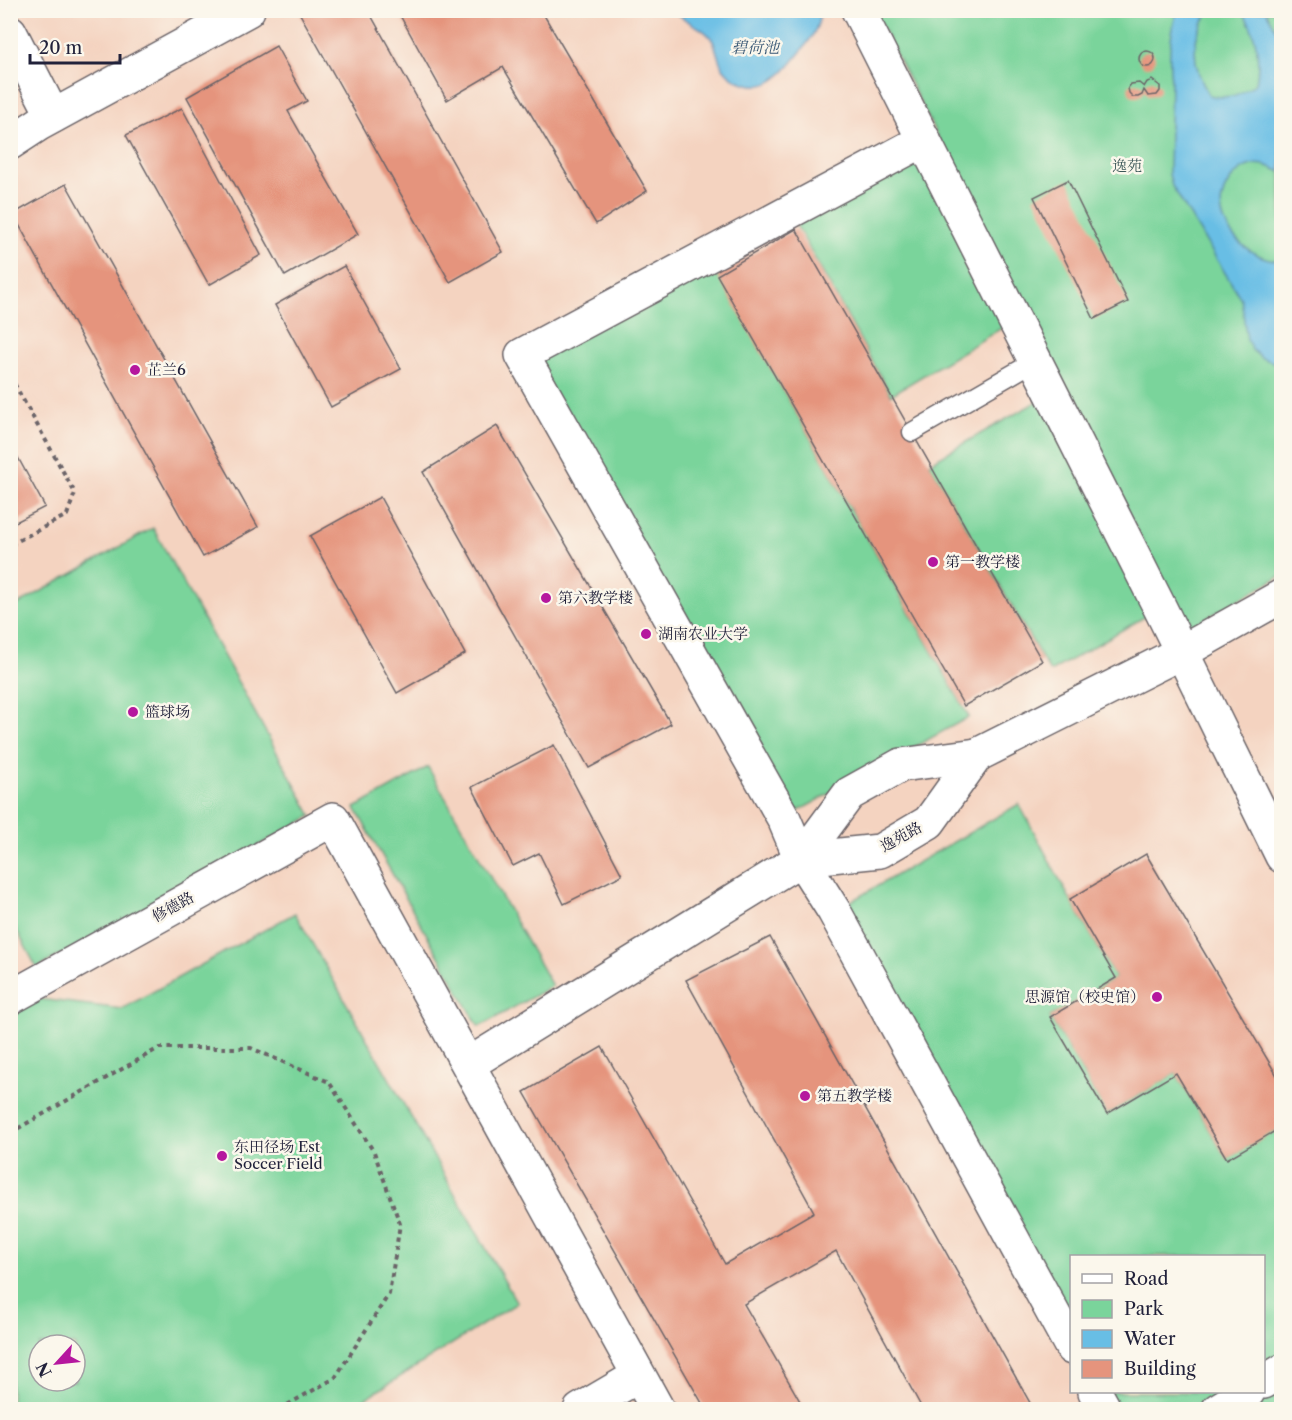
<svg xmlns="http://www.w3.org/2000/svg" width="1292" height="1420" viewBox="0 0 1292 1420" font-family="'Libre Caslon Text','Noto Serif SC',serif">
  <rect width="100%" height="100%" fill="#fbf7ec"/>
  <filter id="ink" filterUnits="userSpaceOnUse"><feTurbulence type="fractalNoise" baseFrequency=".0167" numOctaves="2"/><feDisplacementMap in="SourceGraphic" scale="12" xChannelSelector="R" yChannelSelector="G"/><feConvolveMatrix kernelMatrix="1 2 1 2 8 2 1 2 1" color-interpolation-filters="sRGB"/></filter>
  <filter id="wash" filterUnits="userSpaceOnUse"><feTurbulence type="fractalNoise" baseFrequency=".008" numOctaves="4" result="noise"/><feDisplacementMap in="SourceGraphic" scale="24" xChannelSelector="R" yChannelSelector="G"/><feGaussianBlur stdDeviation="1.35" result="paint"/><feColorMatrix in="noise" values="0 0 0 0 0 0 0 0 0 0 0 0 0 0 0 0 0 1.4 0 .05"/><feComposite in="paint" operator="in"/></filter>
  <g filter="url(#wash)">
    <rect width="100%" height="100%" fill="#efdcba"/>
    <path fill="#f4d3c0" fill-rule="evenodd" d="M10 11H1281V1409H11ZM1072 1256H1264V1392H1072ZM39 1345H75V1381H39Z"/>
    <g fill="#7ad49b" stroke="#4e7b6b" stroke-width="1.5" fill-rule="evenodd">
      <path d="M874 11H1281V576L1187 629Z"/>
      <path d="M924 140 1015 320 891 395 789 212Z"/>
      <path d="M707 256 969 717 784 819 522 355Z"/>
      <path d="M1052 393 1160 608 1050 672 929 463Z"/>
      <path d="M153 528 312 816 37 968 11 920 10 609Z"/>
      <path d="M428 767 552 986 479 1027 355 808Z"/>
      <path d="M1019 804 1070 899 1116 978 1050 1017 1107 1114 1176 1073 1227 1159 1275 1130 1281 1136V1409H1105L1095 1392H1264V1256H1072L1071 1348 834 911Z"/>
      <path d="M295 913 517 1303 349 1409H11L10 998 14 996 122 1009ZM39 1345H75V1381H39Z"/>
    </g>
    <g fill="#68bee5" stroke="#457090" stroke-width="1.5">
      <path d="M819 11C822 26 807 44 798 55 792 63 781 76 772 81 757 91 733 82 723 68 717 59 717 46 711 38 703 26 685 23 675 11Z"/>
      <path d="M1177 11H1210C1189 38 1192 67 1209 95 1228 100 1241 95 1256 83 1261 60 1256 30 1242 11H1266L1276 29 1281 34V172C1276 170 1270 166 1264 165 1244 160 1226 180 1222 198 1215 229 1253 262 1281 260V365L1262 358 1252 350 1247 340 1241 299 1172 186 1169 174 1171 81C1168 56 1170 34 1177 11Z"/>
    </g>
    <g id="blocks">
      <g fill="#e5947d">
        <path d="M305 10H368L503 252 450 282 300 14Z"/>
        <path d="M397 10H541L647 191 596 224 503 67 447 100Z"/>
        <path d="M276 46 307 101 288 111 358 234 285 276 187 97Z"/>
        <circle cx="1147" cy="59" r="8"/>
        <path d="M1152 80 1160 86V91L1157 95 1148 96 1144 90 1142 95 1138 97H1133L1129 93 1128 88 1131 84 1139 83 1144 87 1147 82Z"/>
        <path d="M182 108 261 255 209 285 126 135Z"/>
        <path d="M1068 180 1128 302 1094 319 1034 197Z"/>
        <path d="M66 184 258 527 203 557 13 214Z"/>
        <path d="M796 229 1042 661 964 706 717 275Z"/>
        <path d="M344 266 401 369 331 407 275 305Z"/>
        <path d="M497 426 671 724 589 768 423 472Z"/>
        <path d="M10 443 45 507 10 525Z"/>
        <path d="M380 497 465 654 397 693 310 536Z"/>
        <path d="M554 745 622 875 564 904 539 853 513 866 472 787Z"/>
        <path d="M1146 854 1282 1084V1127L1227 1159 1176 1073 1107 1114 1050 1017 1116 978 1070 899Z"/>
        <path d="M770 937 1034 1410H923L836 1251 744 1304 805 1410H706L524 1092 602 1047 725 1264 814 1212 686 980Z"/>
      </g>
    </g>
  </g>
  <g filter="url(#ink)">
    <use href="#blocks" fill-opacity="0" stroke="#6a6367" stroke-width="1.5"/>
    <g fill="none" stroke-linecap="round" stroke-linejoin="round">
      <g stroke="#6a6367" stroke-width="21">
        <path id="lane" d="M912 432 1035 361"/>
      </g>
      <g stroke="#6a6367" stroke-width="36">
        <g id="street">
          <path d="M858 10 1160 608 1282 856"/>
          <path d="M10 32 53 116"/>
          <path d="M924 140 522 355 784 819 801 859 834 911 1072 1348"/>
          <path d="M10 143 39 124 248 10"/>
          <path d="M801 859 849 794 901 765 977 755"/>
          <path d="M10 998 333 819 658 1410"/>
          <path d="M469 1064 801 859 880 851 929 822 977 755 1182 652 1282 596"/>
          <path d="M1264 1382 1282 1371"/>
          <path d="M1095 1392 1105 1410"/>
          <path d="M580 1410 638 1376"/>
          <path d="M1218 1410 1248 1392"/>
        </g>
      </g>
      <g stroke="#6a6367" stroke-width="4" stroke-dasharray="4.5 4.5" stroke-linecap="butt">
        <path d="M10 376 75 493 67 515 10 545"/>
        <path d="M10 1133 159 1048H251L329 1082 374 1152 400 1224 389 1294 335 1378 278 1410"/>
      </g>
      <use href="#lane" stroke="#fff" stroke-width="18"/>
      <use href="#street" stroke="#fff" stroke-width="33"/>
    </g>
  </g>
  <g fill="#b5179e" stroke="#fbf7ec" stroke-width="2">
    <circle cx="135" cy="370" r="6"/>
    <circle cx="933" cy="562" r="6"/>
    <circle cx="546" cy="598" r="6"/>
    <circle cx="646" cy="634" r="6"/>
    <circle cx="133" cy="712" r="6"/>
    <circle cx="1157" cy="997" r="6"/>
    <circle cx="805" cy="1096" r="6"/>
    <circle cx="222" cy="1156" r="6"/>
  </g>
  <g text-anchor="middle" stroke-width="5" stroke-linejoin="round" paint-order="stroke">
    <g font-size="15" fill="#3c5758" stroke="#fbf7ec">
      <text x="1127" y="171">逸苑</text>
    </g>
    <g font-size="15" fill="#22223b" stroke="#fbf7ec" text-anchor="start">
      <text x="147" y="375">芷兰6</text>
      <text x="945" y="567">第一教学楼</text>
      <text x="558" y="603">第六教学楼</text>
      <text x="658" y="639">湖南农业大学</text>
      <text x="145" y="717">篮球场</text>
      <text x="1145" y="1002" text-anchor="end">思源馆（校史馆）</text>
      <text x="817" y="1101">第五教学楼</text>
      <text x="234" y="1152">东田径场 Est<tspan x="234" dy="17">Soccer Field</tspan></text>
    </g>
    <g font-size="15" fill="#22223b" stroke="#fbf7ec">
      <text transform="translate(901 837) rotate(-29)" y="5">逸苑路</text>
      <text transform="translate(173 907) rotate(-29)" y="5">修德路</text>
    </g>
    <g font-size="16" font-style="italic" fill="#3a5976" stroke="#fbf7ec">
      <text x="755" y="53">碧荷池</text>
    </g>
  </g>
  <rect width="1292" height="1420" fill="none" stroke="#fbf7ec" stroke-width="36"/>
  <rect x="1070" y="1255" width="195" height="138" fill="#fbf7ec" stroke="#a4a2a5" stroke-width="1.5"/>
  <rect x="1082" y="1274" width="30" height="9" fill="#ffffff" stroke="#a4a2a5" stroke-width="1.5"/>
  <text x="1124" y="1285" font-size="18" fill="#22223b">Road</text>
  <rect x="1082" y="1300" width="30" height="18" fill="#7ad49b" stroke="#a4a2a5" stroke-width="1.5"/>
  <text x="1124" y="1315" font-size="18" fill="#22223b">Park</text>
  <rect x="1082" y="1330" width="30" height="18" fill="#68bee5" stroke="#a4a2a5" stroke-width="1.5"/>
  <text x="1124" y="1345" font-size="18" fill="#22223b">Water</text>
  <rect x="1082" y="1360" width="30" height="18" fill="#e5947d" stroke="#a4a2a5" stroke-width="1.5"/>
  <text x="1124" y="1375" font-size="18" fill="#22223b">Building</text>
  <g transform="translate(57 1363) rotate(243)"><circle r="28" fill="#fbf7ec" stroke="#a4a2a5" stroke-width="1.5"/>
  <path d="M0-4.5L10 22L0 15L-10 22Z" fill="#b5179e"/>
  <text y="-9" font-size="16" font-weight="bold" text-anchor="middle" fill="#22223b">N</text>
  </g>
  <path d="M30 54v9h90v-9" fill="none" stroke="#22223b" stroke-width="3"/>
  <text x="39" y="54" font-size="18" fill="#22223b" stroke="#fbf7ec" stroke-width="4.5" paint-order="stroke">20 m</text>
</svg>
